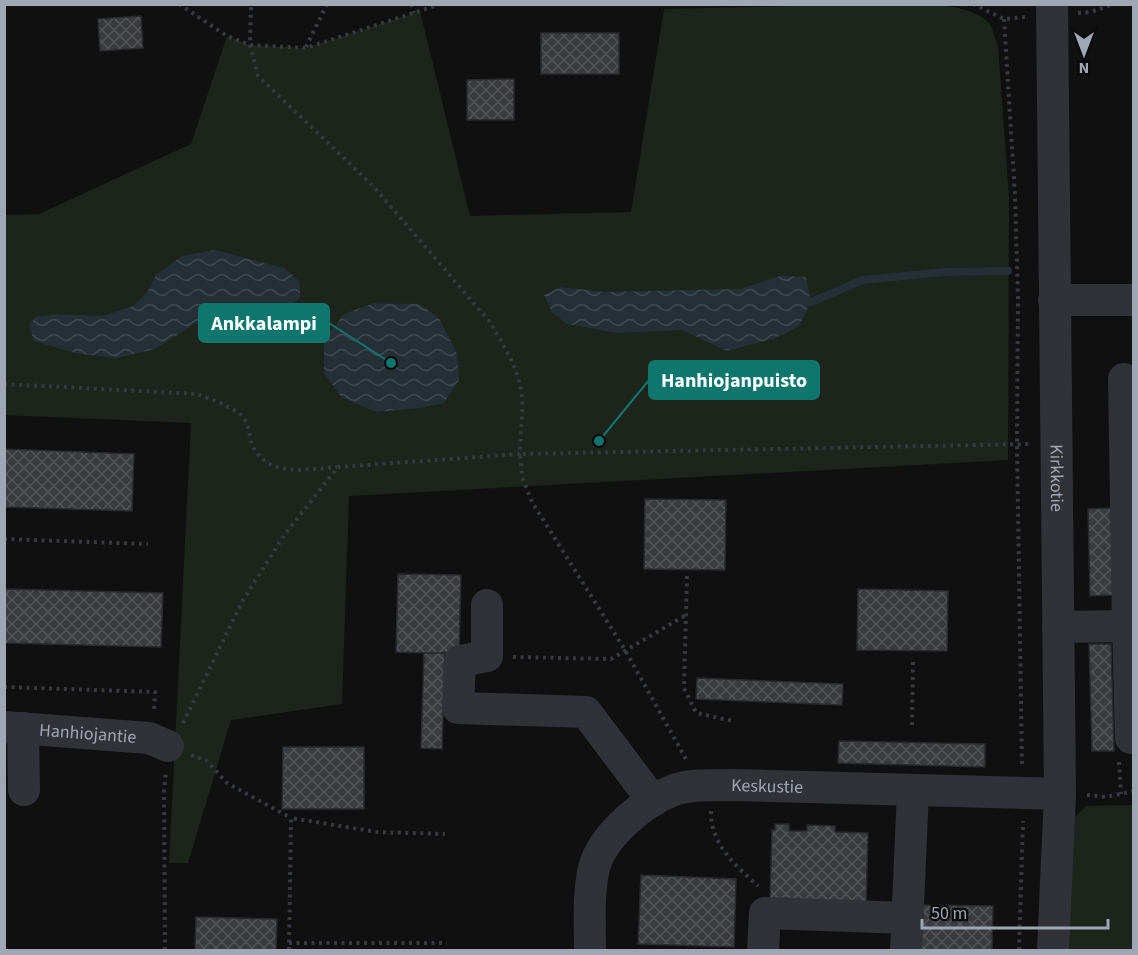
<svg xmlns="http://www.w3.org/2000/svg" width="1138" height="955" viewBox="0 0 1138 955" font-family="'Source Sans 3',sans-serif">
  <defs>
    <pattern id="water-waves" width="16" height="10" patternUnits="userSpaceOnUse" patternTransform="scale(1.5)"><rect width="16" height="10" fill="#252f36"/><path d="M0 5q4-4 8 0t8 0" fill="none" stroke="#414a51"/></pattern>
    <pattern id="building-cross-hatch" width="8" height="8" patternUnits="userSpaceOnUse" patternTransform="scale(1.5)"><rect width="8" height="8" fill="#393b3f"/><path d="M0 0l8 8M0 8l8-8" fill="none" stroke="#525458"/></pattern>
  </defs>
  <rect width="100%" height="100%" fill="#101011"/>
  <g fill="#1c241c">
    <path d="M878 4C907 4 968 0 989 23 993 29 995 39 998 45L1009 197 1008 460 349 496 342 704 231 720 188 863H169L191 423 5 415V215L39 214 191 144 227 36 250 45 306 48 420 11 470 216 631 212 664 9Z"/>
    <path d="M1133 805V950H1066L1073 819 1086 806Z"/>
  </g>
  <g fill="url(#water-waves)">
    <path d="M215 250 284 268 300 282V298L288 307 247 311 195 324 155 349 116 358 75 353 34 341 29 326 35 317 56 314 103 316 133 306 147 293 156 275 182 256Z"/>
    <path d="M780 276 806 277 811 302 799 326 776 338 727 351 682 330 618 333 567 324 552 312 544 295 560 287 604 292 740 289Z"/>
    <path d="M374 303 420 304 439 318 457 353 459 380 444 403 420 408 376 412 341 397 324 373V340L344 314Z"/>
  </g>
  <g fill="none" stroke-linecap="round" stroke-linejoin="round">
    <path stroke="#252f36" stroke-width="8" d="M811 302 863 280 944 272 1008 271"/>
  </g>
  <g fill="url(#building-cross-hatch)" stroke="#292a2e" stroke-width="1.5">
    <path d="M141 16 143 48 100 51 98 19Z"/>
    <rect x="541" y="33" width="78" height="41"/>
    <path d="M514 79V120H467V80Z"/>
    <path d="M4 449 134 454 132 511 4 507Z"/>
    <path d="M645 499 726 500 725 570 644 569Z"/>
    <path d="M1111 508 1113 595 1090 596 1088 509Z"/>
    <path d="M398 574 461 575 459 654 396 652Z"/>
    <path d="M4 589 163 593 161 647 4 643Z"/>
    <path d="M858 589 948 591 947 651 857 650Z"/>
    <path d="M1089 644H1111L1114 751H1092Z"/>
    <path d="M424 653H445L442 749 421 748Z"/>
    <path d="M697 678 843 684 842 705 696 699Z"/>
    <path d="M839 741 985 744V767L838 763Z"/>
    <path d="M283 747H364V809H282Z"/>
    <path d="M775 824H789V831H807V825L835 826V832L868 833 866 904 770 900 772 830H775Z"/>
    <path d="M641 875 736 879 734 947 638 944Z"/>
    <path d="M917 905 993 906 992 950H916Z"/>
    <path d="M196 917 277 919 276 950H195Z"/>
  </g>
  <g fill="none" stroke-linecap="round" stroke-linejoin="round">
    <g stroke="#36393e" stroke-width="4" stroke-dasharray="3 4.5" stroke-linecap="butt">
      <path d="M179 4 227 36 250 45 306 48 441 4"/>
      <path d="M411 4 414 13"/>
      <path d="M973 4 1004 19 1026 17"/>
      <path d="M1078 13 1091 12 1114 4"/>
      <path d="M1004 19 1015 195 1018 297 1017 445 1022 765"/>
      <path d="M306 47 327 4"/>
      <path d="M4 384 197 394C210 399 238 408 245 420 250 428 249 439 253 447 270 478 307 469 337 467"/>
      <path d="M4 539 148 544"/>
      <path d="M687 576 684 688 696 713 733 721"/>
      <path d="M513 657 611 659 686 615"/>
      <path d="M4 687 155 692 154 712"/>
      <path d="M183 723 243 600 285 534 338 467 520 454C520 435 523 416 522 398 520 370 503 344 489 321L374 187 258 76 250 45 251 4"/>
      <path d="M912 725 913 658"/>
      <path d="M191 755 207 761 227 783 291 818"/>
      <path d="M686 759 625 650 532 502 522 477 520 454 1029 444"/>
      <path d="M1119 762 1121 794"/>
      <path d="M1087 795 1106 797 1134 791"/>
      <path d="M711 811C710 844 736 866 758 886"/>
      <path d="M289 943H447"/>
      <path d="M165 950 164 792 166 771"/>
      <path d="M289 950 291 818 377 832 445 834"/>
      <path d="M1019 950 1023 821"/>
    </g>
    <g stroke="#303237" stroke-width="32">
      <path id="s1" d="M1052 4 1060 794 1053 950"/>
      <path d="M1054 300H1134"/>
      <path d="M487 605V656L460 661 458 708 586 712 653 801"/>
      <path d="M1128 626 1131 738"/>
      <path d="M1058 627 1128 626 1124 379"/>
      <path id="s2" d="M4 727 149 738 168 746"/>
      <path d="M23 728 24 790"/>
      <path id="s3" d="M590 950C590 925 588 893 594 868 602 836 644 801 674 790 692 783 714 786 733 785L1060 794"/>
      <path d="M763 950 765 913 908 918"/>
      <path d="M906 950 913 791"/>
    </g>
  </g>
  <g text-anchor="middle" stroke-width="4.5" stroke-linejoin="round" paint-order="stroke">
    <g font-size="18" fill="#9fa6b4" stroke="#0b0b0c">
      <text dy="6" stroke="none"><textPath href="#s1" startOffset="474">Kirkkotie</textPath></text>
      <text dy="6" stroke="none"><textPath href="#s2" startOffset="84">Hanhiojantie</textPath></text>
      <text dy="6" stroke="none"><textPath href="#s3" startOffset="291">Keskustie</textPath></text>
    </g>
  </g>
  <path fill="none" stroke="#0f766e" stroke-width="2" d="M391 363L329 323M599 441L649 380"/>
  <g fill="#0f766e" stroke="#0b0b0c" stroke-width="2">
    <circle cx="391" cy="363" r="6"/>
    <circle cx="599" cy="441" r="6"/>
  </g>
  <g fill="#0f766e" stroke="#0f766e" stroke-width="2">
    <rect x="199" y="304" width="130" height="38" rx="6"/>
    <rect x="649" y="361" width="170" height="38" rx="6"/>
  </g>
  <g font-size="20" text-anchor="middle" font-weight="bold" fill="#fff">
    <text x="264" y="330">Ankkalampi</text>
    <text x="734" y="387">Hanhiojanpuisto</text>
  </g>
  <rect width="1138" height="955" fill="none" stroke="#9fa6b4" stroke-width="12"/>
  <g transform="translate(1084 54) rotate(180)" stroke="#0b0b0c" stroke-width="4.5" paint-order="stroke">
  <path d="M0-4.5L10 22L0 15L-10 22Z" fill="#9fa6b4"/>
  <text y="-9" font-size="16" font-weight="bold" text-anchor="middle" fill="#9fa6b4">N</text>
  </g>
  <path d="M922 919v9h186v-9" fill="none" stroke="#9fa6b4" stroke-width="3"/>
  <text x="931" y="919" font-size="18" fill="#9fa6b4" stroke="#0b0b0c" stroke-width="4.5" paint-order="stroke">50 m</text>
</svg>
